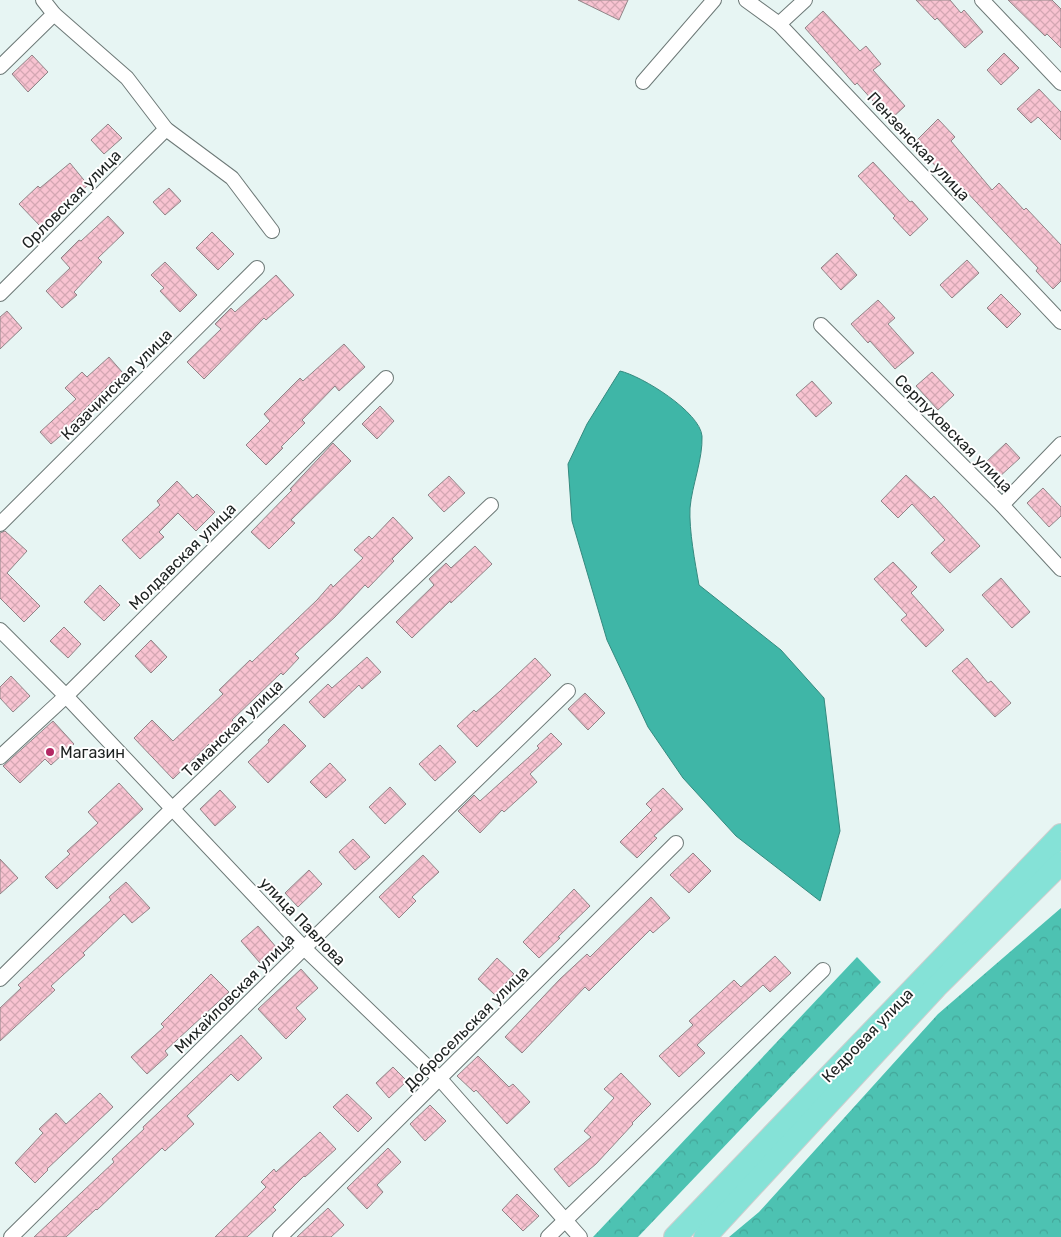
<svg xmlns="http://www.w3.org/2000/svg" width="1061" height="1237" viewBox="0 0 1061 1237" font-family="Rubik,sans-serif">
  <defs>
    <pattern id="forest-crowns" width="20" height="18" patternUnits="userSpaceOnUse" patternTransform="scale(1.25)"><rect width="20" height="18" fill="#4dc2b2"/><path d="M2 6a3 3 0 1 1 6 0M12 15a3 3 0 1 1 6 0" fill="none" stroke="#43a699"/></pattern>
    <pattern id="building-cross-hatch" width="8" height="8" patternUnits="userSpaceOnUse" patternTransform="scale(1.25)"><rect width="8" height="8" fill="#f8c3d1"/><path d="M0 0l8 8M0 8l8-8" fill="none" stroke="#d4a7b3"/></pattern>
  </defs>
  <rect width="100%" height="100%" fill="#e7f5f3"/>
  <g fill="url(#forest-crowns)">
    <path d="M1061 908V1237H729L759 1212 938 1014Z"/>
    <path d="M857 957 881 982 638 1237H593Z"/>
  </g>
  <path fill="#3fb6a7" stroke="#358a7f" d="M620 371C642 376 700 412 702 436 703 459 692 485 690 508 689 531 695 562 699 585L781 650 824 698 840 831 820 901 736 836 683 778 648 727 607 640 572 521 568 464 587 424Z"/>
  <g fill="url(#building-cross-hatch)" stroke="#918588">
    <path d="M578 0H628L619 20Z"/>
    <path d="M916 0H950L961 13 964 10 983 32 965 48 937 18 935 20Z"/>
    <path d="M1008 0H1052L1061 9V48L1047 34 1045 36Z"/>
    <path d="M823 11 860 51 866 46 881 64 873 70 905 106 890 120 857 83 855 85 805 28Z"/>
    <path d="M1004 53 1019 68 1001 85 987 70Z"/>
    <path d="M32 55 48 72 28 92 12 74Z"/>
    <path d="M1039 89 1061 112V140L1038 117 1031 123 1017 109Z"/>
    <path d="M938 119 955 137 951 141 992 190 999 183 1024 210 1026 208 1061 245V281L1053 289 1036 271 1038 268 962 187 957 191 931 161 929 162 912 145Z"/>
    <path d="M108 124 122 138 104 154 91 140Z"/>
    <path d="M873 162 910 202 912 201 928 219 910 236 893 218 895 216 858 176Z"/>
    <path d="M70 163 88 185 41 227 19 204 38 186 40 188Z"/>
    <path d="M169 188 181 201 165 215 153 202Z"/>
    <path d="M108 216 124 233 98 258 102 262 74 292 77 295 62 308 46 291 70 268 61 258 79 240 81 241Z"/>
    <path d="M212 232 234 254 218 270 196 248Z"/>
    <path d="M837 253 857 275 841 290 821 268Z"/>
    <path d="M967 260 979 273 952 298 940 285Z"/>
    <path d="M165 262 197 295 180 312 160 291 164 288 151 275Z"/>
    <path d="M276 275 294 295 266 320 264 318 204 379 187 362 221 329 215 324 231 308 235 312Z"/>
    <path d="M1001 294 1021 314 1007 328 987 308Z"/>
    <path d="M878 300 895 318 888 324 914 353 895 369 870 341 868 343 851 324Z"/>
    <path d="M7 311 22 328 0 349V317Z"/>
    <path d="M344 344 365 367 339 391 335 386 302 420 305 423 281 447 283 448 266 465 246 445 270 421 264 414 300 378 303 381Z"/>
    <path d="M109 357 123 373 110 384 70 424 72 426 51 444 40 432 76 399 65 388 82 372 87 377Z"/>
    <path d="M932 372 954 395 938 410 916 386Z"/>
    <path d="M812 381 832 403 816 417 796 395Z"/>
    <path d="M380 406 394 421 377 439 362 424Z"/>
    <path d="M333 443 351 461 291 520 295 523 269 549 251 532 292 490 290 489Z"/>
    <path d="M1006 443 1020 458 998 478 985 463Z"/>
    <path d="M906 475 931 499 934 496 980 546 950 573 931 553 945 540 912 504 898 518 881 501Z"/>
    <path d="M449 476 465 493 444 512 428 495Z"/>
    <path d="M177 481 193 498 197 494 215 512 196 531 178 513 159 532 164 537 140 559 122 540 160 505 157 501Z"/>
    <path d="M1043 488 1061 507V516L1049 527 1027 503Z"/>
    <path d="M393 517 413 538 392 559 394 561 368 588 365 585 335 617 295 654 299 658 283 675 281 673 232 720 235 723 210 746 209 744 173 779 134 738 152 720 173 741 223 694 219 690 250 660 252 662 317 600 331 584 333 587 363 558 354 550 369 536 372 539Z"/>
    <path d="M5 531 27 551 7 573 40 606 24 622 0 598V533Z"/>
    <path d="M475 546 492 564 451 603 450 601 412 638 396 622 434 585 429 579 446 563 451 568Z"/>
    <path d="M893 562 917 587 911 593 944 630 926 647 901 620 907 615 874 579Z"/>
    <path d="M1001 578 1030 612 1012 628 982 595Z"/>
    <path d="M100 585 120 605 104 621 84 602Z"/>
    <path d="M64 627 81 644 68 658 50 641Z"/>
    <path d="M151 640 167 657 151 673 135 656Z"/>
    <path d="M367 657 381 672 362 689 359 685 324 718 309 702 328 684 332 688Z"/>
    <path d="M535 658 551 675 477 747 457 726 474 710 476 712 500 691Z"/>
    <path d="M967 658 988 683 991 681 1011 703 995 717 952 671Z"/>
    <path d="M11 676 30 696 13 712 0 698V687Z"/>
    <path d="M585 693 605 713 588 730 568 709Z"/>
    <path d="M53 721 74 744 51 765 45 759 20 783 3 766Z"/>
    <path d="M284 724 306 746 268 783 248 762 269 742 268 740Z"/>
    <path d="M551 733 562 744 530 774 537 782 504 812 502 810 480 833 458 811 474 795 480 801 539 748 537 746Z"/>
    <path d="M440 745 456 762 435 781 419 764Z"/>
    <path d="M330 763 346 780 326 798 310 782Z"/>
    <path d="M119 783 143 809 57 889 45 877 70 854 67 851 98 823 88 812Z"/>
    <path d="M390 787 406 804 385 824 369 807Z"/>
    <path d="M663 788 683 809 654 836 657 838 637 858 620 842 652 810 646 804Z"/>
    <path d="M220 790 236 807 215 826 200 809Z"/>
    <path d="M353 839 370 857 355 870 339 852Z"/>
    <path d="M693 853 711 871 689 893 670 875Z"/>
    <path d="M423 855 439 872 412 897 416 901 399 918 379 897Z"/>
    <path d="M0 859 18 878 0 894Z"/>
    <path d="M309 870 322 884 298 907 285 893Z"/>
    <path d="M126 882 150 908 132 923 124 914 83 953 85 955 51 986 55 990 0 1041V1008L21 988 18 985 111 900 109 897Z"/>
    <path d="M574 889 590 906 558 937 560 938 539 958 523 942Z"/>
    <path d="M651 897 670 918 653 933 650 930 589 991 585 987 522 1053 505 1037 560 979 587 954 590 957Z"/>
    <path d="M258 926 277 948 260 963 241 941Z"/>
    <path d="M775 956 791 973 770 992 763 985 697 1045 705 1053 679 1077 659 1056 693 1025 689 1021 734 980 741 987Z"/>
    <path d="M497 958 514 974 495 995 478 979Z"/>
    <path d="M301 969 318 988 296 1008 306 1019 286 1039 258 1009Z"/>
    <path d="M211 974 229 992 165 1051 168 1055 147 1074 131 1057 164 1027 161 1024Z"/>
    <path d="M241 1035 262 1058 238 1081 231 1074 187 1116 194 1124 165 1151 162 1148 97 1210 96 1209 66 1237H34L114 1162 112 1159 144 1129 143 1127Z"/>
    <path d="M478 1056 509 1087 513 1084 530 1102 507 1124 476 1090 474 1092 457 1076Z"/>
    <path d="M393 1067 407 1081 389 1098 376 1083Z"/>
    <path d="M621 1073 651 1104 632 1123 633 1124 596 1164 569 1187 554 1169 591 1137 584 1131 614 1098 604 1089Z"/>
    <path d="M100 1093 113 1107 47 1169 48 1170 35 1183 15 1163 43 1133 39 1129 56 1113 66 1124Z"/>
    <path d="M347 1094 372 1118 358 1132 333 1107Z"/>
    <path d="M430 1105 446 1121 425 1141 410 1124Z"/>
    <path d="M320 1132 336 1149 305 1177 304 1176 273 1207 276 1210 247 1237H215L266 1187 261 1182 274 1169 276 1172Z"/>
    <path d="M388 1148 401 1162 377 1185 383 1192 367 1209 347 1188Z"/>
    <path d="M517 1194 539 1216 523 1231 502 1210Z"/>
    <path d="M328 1208 344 1225 331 1237H297Z"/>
  </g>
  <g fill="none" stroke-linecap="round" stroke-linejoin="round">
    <g stroke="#6d7977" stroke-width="16">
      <g id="street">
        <path d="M43 0 54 14 127 78 166 129 232 178 272 231"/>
        <path d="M746 0 779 24 1061 322"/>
        <path d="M982 0 1061 83"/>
        <path d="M779 24 805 0"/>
        <path d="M0 67 54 14"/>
        <path d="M643 82 714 0"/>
        <path d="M0 294 166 129"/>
        <path d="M821 325 1002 505 1061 569"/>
        <path d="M1002 505 1061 444"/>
        <path d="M0 524 257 268"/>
        <path d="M0 630 66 696 304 948 440 1079 580 1237"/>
        <path d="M0 757 66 696 386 378"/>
        <path d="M0 979 172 809 491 505"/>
        <path d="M11 1237 304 948 568 691"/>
        <path d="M280 1237 676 843"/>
        <path d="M548 1237 823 970"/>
      </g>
    </g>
    <g stroke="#cdcece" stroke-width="24">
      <g id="primary">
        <path d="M675 1237 1061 835"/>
        <path d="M705 1237 936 987 1061 863"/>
      </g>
    </g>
    <use href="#street" stroke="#fff" stroke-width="14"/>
    <use href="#primary" stroke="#85e2d7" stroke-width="22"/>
  </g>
  <circle fill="#b32763" stroke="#fff" stroke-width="2" cx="50" cy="752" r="5"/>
  <g text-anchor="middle" stroke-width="4" stroke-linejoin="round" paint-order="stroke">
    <g font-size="16" fill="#1d2221" stroke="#fff">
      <text transform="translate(919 146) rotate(47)" y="6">Пензенская улица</text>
      <text transform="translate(71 199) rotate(-45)" y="6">Орловская улица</text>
      <text transform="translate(116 384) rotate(-45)" y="6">Казачинская улица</text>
      <text transform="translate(954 433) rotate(45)" y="6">Серпуховская улица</text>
      <text transform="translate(182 556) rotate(-45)" y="6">Молдавская улица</text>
      <text transform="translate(232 728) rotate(-44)" y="6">Таманская улица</text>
      <text transform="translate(303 921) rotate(46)" y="6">улица Павлова</text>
      <text transform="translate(234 993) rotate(-45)" y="6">Михайловская улица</text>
      <text transform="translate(466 1028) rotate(-45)" y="6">Добросельская улица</text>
      <text transform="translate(867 1035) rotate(-46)" y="6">Кедровая улица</text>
    </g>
    <g font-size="16" fill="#1d2221" stroke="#fff" text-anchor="start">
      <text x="60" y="758">Магазин</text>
    </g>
  </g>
</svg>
